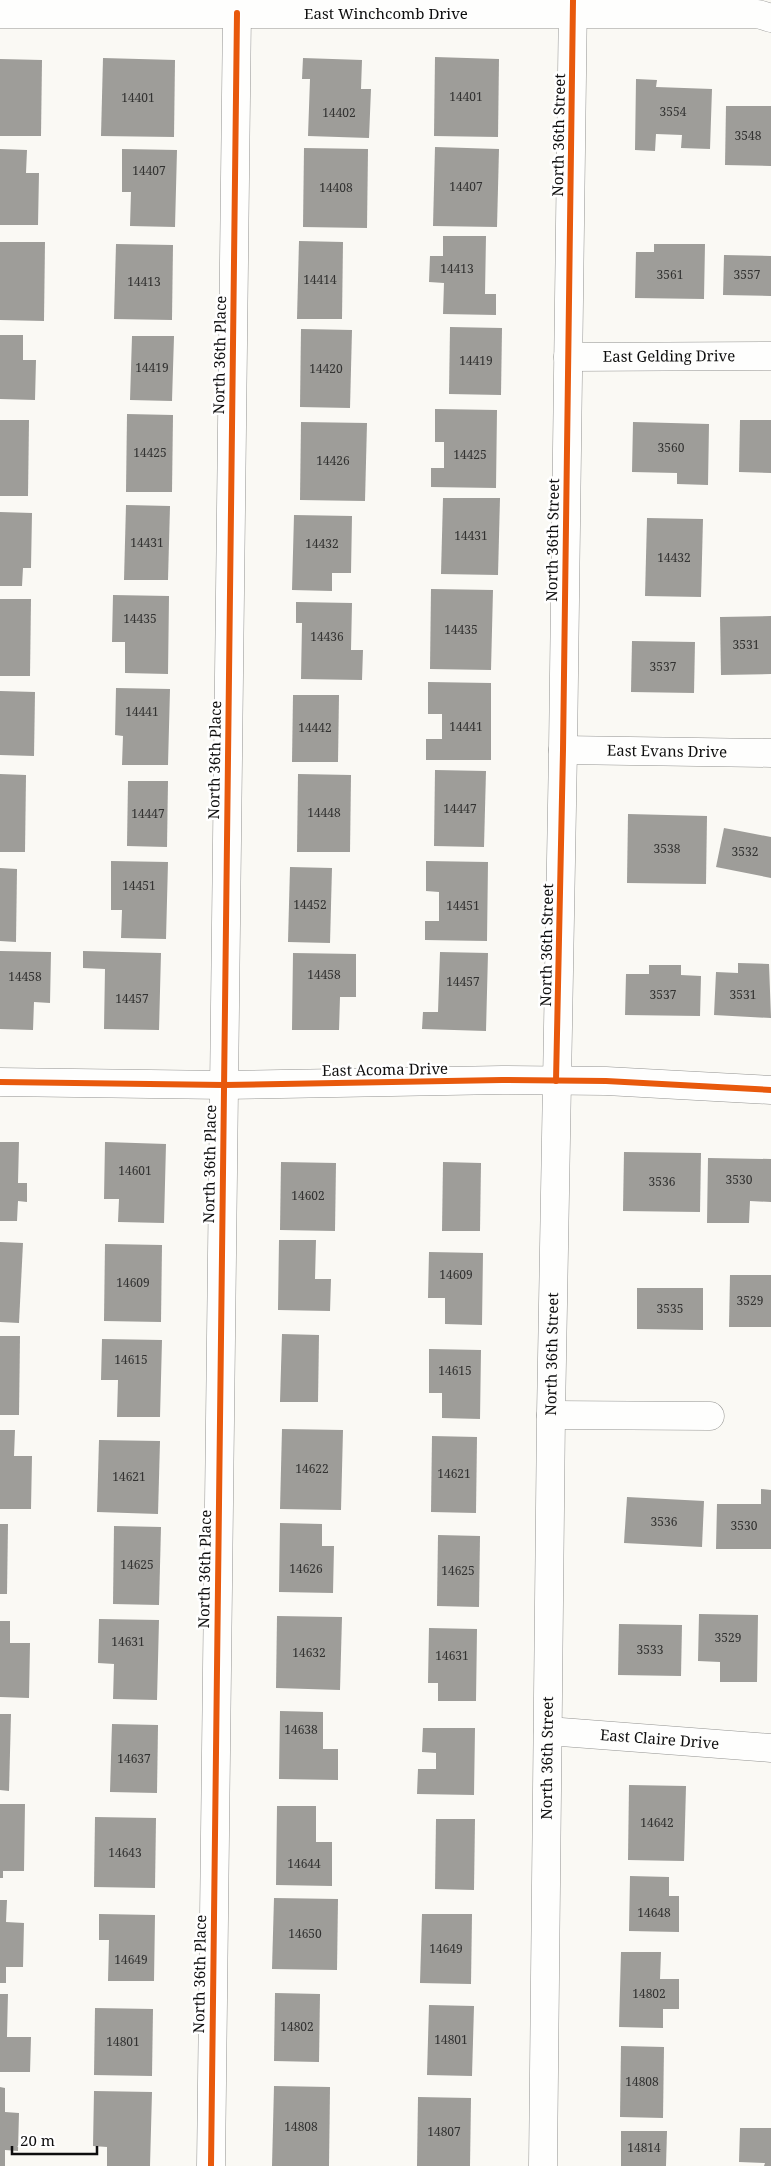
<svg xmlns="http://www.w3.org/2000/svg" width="771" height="2166" viewBox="0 0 771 2166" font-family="'Noto Serif',serif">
  <rect width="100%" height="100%" fill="#faf9f4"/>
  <g fill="#9e9d99">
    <path d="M435 57 499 59 498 137 434 136Z"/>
    <path d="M103 58 175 60 174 137 101 136Z"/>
    <path d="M303 58 362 60 361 89H371L369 138 308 136 310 79H302Z"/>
    <path d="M0 59 42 60 41 136H0Z"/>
    <path d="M636 79 657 80 656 87 712 89 710 149 681 148 682 135 656 134 655 151 635 150Z"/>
    <path d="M726 106H771V166L725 165Z"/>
    <path d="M435 147 499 149 497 227 433 226Z"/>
    <path d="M304 148 368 149 367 228 303 227Z"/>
    <path d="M0 149 27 150 26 173H39L38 225H0Z"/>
    <path d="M122 149 177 150 175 227 130 226 131 192H122Z"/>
    <path d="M443 236H486L485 294H496V315L443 314 444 283 429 282 430 256H443Z"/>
    <path d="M299 241 343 242 342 319H297Z"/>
    <path d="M0 242H45L44 321 0 320Z"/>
    <path d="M116 244 173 245 172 320 114 319Z"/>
    <path d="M654 244H705L704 299 635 298 636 252H654Z"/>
    <path d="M724 255 771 256V296L723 295Z"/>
    <path d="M450 327 502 328 501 395 449 394Z"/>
    <path d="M301 329 352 330 350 408 300 407Z"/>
    <path d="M0 335H23V360H36L35 400 0 399Z"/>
    <path d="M132 336H174L172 401 130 400Z"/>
    <path d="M435 409 497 410 496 488 431 487V468H444V442H435Z"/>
    <path d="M127 414 173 415 172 492H126Z"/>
    <path d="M0 420H29L28 496H0Z"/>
    <path d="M740 420H771V473L739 472Z"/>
    <path d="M301 422 367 423 365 501 300 500Z"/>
    <path d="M633 422 709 424 708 485 677 484V473L632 472Z"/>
    <path d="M443 498H500L498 575 441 574Z"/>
    <path d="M126 505 170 506 168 580H124Z"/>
    <path d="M0 512 32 513 31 568H23L22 586H0Z"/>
    <path d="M294 515 352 516 351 573H332V591L292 590Z"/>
    <path d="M647 518 703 519 701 597 645 596Z"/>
    <path d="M431 589 493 590 491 670 430 669Z"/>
    <path d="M113 595 169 596 168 674 125 673V642H112Z"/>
    <path d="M0 599H31L30 676H0Z"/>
    <path d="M296 602 352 603 351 650H363L362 680 301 679 302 623H296Z"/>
    <path d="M771 616V674L721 675 720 617Z"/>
    <path d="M632 641 695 642 694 693 631 692Z"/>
    <path d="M428 682 491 683V760H426V739H442V714H428Z"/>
    <path d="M116 688 170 689 168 765H122L123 736 115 735Z"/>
    <path d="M0 691 35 692 34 756 0 755Z"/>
    <path d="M293 695H339L338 762H292Z"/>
    <path d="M435 770 486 771 484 847 434 846Z"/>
    <path d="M0 774 26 775 25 852H0Z"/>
    <path d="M298 774 351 775 350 852H297Z"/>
    <path d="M128 781H168L167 847 127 846Z"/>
    <path d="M628 814 707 816 706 884 627 883Z"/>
    <path d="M724 828 771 837V878L716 867Z"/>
    <path d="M111 861 168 862 166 939 121 938 122 910H111Z"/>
    <path d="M426 861 488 862 487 941 425 940V921H439V892L426 891Z"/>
    <path d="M290 867 332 868 330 943 288 942Z"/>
    <path d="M0 868 17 869 16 942 0 941Z"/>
    <path d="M0 951 51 952 50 1003 34 1002 33 1030 0 1029Z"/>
    <path d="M83 951 161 953 159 1030 104 1029 105 969 83 968Z"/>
    <path d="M440 952 488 953 486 1031 422 1029 423 1012H438Z"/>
    <path d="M293 953 356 954V997H340L339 1030H292Z"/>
    <path d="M738 963 769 964 771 1018 714 1015 716 972 738 973Z"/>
    <path d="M649 965H681V975L701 976 700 1016 625 1015 626 974H649Z"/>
    <path d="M0 1142H19L18 1183H27V1202L18 1201 17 1221H0Z"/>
    <path d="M105 1142 166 1144 164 1223 118 1222 119 1199H104Z"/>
    <path d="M624 1152 701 1153 700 1212 623 1211Z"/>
    <path d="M708 1158 771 1159V1202L750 1201 749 1223H707Z"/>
    <path d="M281 1162 336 1163 335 1231 280 1230Z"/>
    <path d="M443 1162 481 1163 480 1231H442Z"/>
    <path d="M279 1240H316L315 1279H331L330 1311 278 1310Z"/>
    <path d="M0 1242 23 1243 19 1323 0 1322Z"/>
    <path d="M105 1244 162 1245 161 1322 104 1321Z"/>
    <path d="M429 1252 483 1253 482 1325 445 1324V1298H428Z"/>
    <path d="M730 1275H771V1327H729Z"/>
    <path d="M637 1288H703V1330L637 1329Z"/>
    <path d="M282 1334 319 1335 318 1402H280Z"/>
    <path d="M0 1336H20L19 1415H0Z"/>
    <path d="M102 1339 162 1340 160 1417H117L118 1380H101Z"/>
    <path d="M429 1349 481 1350 480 1419 442 1418V1393H429Z"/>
    <path d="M282 1429 343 1430 341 1510 280 1509Z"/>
    <path d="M0 1430H15L14 1456H32L31 1509H0Z"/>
    <path d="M432 1436 477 1437 476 1513 431 1512Z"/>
    <path d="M99 1440 160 1441 158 1514 97 1512Z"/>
    <path d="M761 1489 771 1490V1549H716L717 1504H761Z"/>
    <path d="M627 1497 704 1501 702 1547 624 1543Z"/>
    <path d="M280 1523 322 1524V1546H334L333 1593 279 1592Z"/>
    <path d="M0 1524H8L7 1594H0Z"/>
    <path d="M114 1526 161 1527 159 1605 113 1604Z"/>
    <path d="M438 1535 480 1536 479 1607 437 1606Z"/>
    <path d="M699 1614 758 1615 757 1682H720V1662L698 1661Z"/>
    <path d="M277 1616 342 1617 340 1690 276 1688Z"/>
    <path d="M99 1619 159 1620 157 1700 113 1699 114 1664 98 1663Z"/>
    <path d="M0 1621H10V1643H30L29 1698 0 1697Z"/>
    <path d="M619 1624 682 1625 681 1676 618 1675Z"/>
    <path d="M429 1628 477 1629 476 1701H438V1683H428Z"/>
    <path d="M280 1711 323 1712V1749H338V1780L279 1779Z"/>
    <path d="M0 1714H11L9 1791 0 1790Z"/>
    <path d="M112 1724 158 1725 157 1793 110 1792Z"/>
    <path d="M423 1728H475L474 1795 417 1794 418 1769H436V1753L422 1752Z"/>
    <path d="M629 1785 686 1786 684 1861 628 1860Z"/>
    <path d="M0 1804H25L24 1871H3V1878H0Z"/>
    <path d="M277 1806H316V1842H332V1886L276 1885Z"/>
    <path d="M95 1817 156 1818 155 1888 94 1887Z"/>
    <path d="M436 1819H475L474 1890 435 1889Z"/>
    <path d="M630 1876 669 1877V1896H679V1932L629 1931Z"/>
    <path d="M274 1898 338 1899 337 1970 272 1969Z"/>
    <path d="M0 1900H7L6 1922 24 1923 23 1967H6V1983H0Z"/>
    <path d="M99 1914 155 1915 154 1981H108L109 1940H99Z"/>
    <path d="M422 1914H472L471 1984 420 1983Z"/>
    <path d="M621 1952H661L660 1979H679V2009H663V2028L619 2027Z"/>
    <path d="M275 1993 320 1994 319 2062 274 2061Z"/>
    <path d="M0 1994H8L7 2037H31L30 2072H0Z"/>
    <path d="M429 2005 474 2006 472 2076 427 2075Z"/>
    <path d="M95 2008 153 2009 152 2076 94 2075Z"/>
    <path d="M621 2046 664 2047 663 2118 620 2117Z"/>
    <path d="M274 2086 330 2087 329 2166H272Z"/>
    <path d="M0 2087 5 2088V2112L19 2113 18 2151 5 2150V2166H0Z"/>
    <path d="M94 2091 152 2092 150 2166H107V2147L93 2146Z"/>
    <path d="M418 2097 471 2098 470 2166H417Z"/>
    <path d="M740 2128H771V2166H764L765 2163 739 2162Z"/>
    <path d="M621 2131H667L666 2166H621Z"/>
  </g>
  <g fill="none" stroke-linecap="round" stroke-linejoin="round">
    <g stroke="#949492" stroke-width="29">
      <g id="minor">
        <path id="s1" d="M0 14H758L771 18"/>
        <path id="s2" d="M568 357 771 356"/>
        <path id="s3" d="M563 750 771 753"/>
        <path d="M0 1082 224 1085 502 1080 606 1081 771 1090"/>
        <path d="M551 1415 710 1416"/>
        <path id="s4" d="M548 1731 771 1748"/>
        <path d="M211 2166 237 13"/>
        <path id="s5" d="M543 2166 551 1415 563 750 573 0"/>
      </g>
    </g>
    <use href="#minor" stroke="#fefefd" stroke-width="28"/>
    <g stroke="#fff" stroke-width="9">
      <g id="cycleway">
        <path d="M556 1081 563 750 573 0"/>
        <path d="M0 1082 224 1085 502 1080 606 1081 771 1090"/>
        <path d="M211 2166 237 13"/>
      </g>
    </g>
    <use href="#cycleway" stroke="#e8590c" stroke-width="6"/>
  </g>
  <g text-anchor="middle" stroke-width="5" stroke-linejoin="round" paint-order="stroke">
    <g font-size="12" fill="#323231">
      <text x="466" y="101">14401</text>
      <text x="138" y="102">14401</text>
      <text x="673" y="116">3554</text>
      <text x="339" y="117">14402</text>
      <text x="748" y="140">3548</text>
      <text x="149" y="175">14407</text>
      <text x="466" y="191">14407</text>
      <text x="336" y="192">14408</text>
      <text x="457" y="273">14413</text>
      <text x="670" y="279">3561</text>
      <text x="747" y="279">3557</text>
      <text x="320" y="284">14414</text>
      <text x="144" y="286">14413</text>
      <text x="476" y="365">14419</text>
      <text x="152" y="372">14419</text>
      <text x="326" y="373">14420</text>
      <text x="671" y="452">3560</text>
      <text x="150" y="457">14425</text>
      <text x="470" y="459">14425</text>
      <text x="333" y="465">14426</text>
      <text x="471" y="540">14431</text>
      <text x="147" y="547">14431</text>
      <text x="322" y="548">14432</text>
      <text x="674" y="562">14432</text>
      <text x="140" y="623">14435</text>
      <text x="461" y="634">14435</text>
      <text x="327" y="641">14436</text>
      <text x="746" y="649">3531</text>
      <text x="663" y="671">3537</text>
      <text x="142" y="716">14441</text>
      <text x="466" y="731">14441</text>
      <text x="315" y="732">14442</text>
      <text x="460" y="813">14447</text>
      <text x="324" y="817">14448</text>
      <text x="148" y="818">14447</text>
      <text x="667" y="853">3538</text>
      <text x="745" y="856">3532</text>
      <text x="139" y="890">14451</text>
      <text x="310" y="909">14452</text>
      <text x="463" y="910">14451</text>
      <text x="324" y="979">14458</text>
      <text x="25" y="981">14458</text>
      <text x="463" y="986">14457</text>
      <text x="663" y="999">3537</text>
      <text x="743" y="999">3531</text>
      <text x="132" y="1003">14457</text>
      <text x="135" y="1175">14601</text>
      <text x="739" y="1184">3530</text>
      <text x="662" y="1186">3536</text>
      <text x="308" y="1200">14602</text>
      <text x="456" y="1279">14609</text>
      <text x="133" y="1287">14609</text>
      <text x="750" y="1305">3529</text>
      <text x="670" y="1313">3535</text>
      <text x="131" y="1364">14615</text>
      <text x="455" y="1375">14615</text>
      <text x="312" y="1473">14622</text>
      <text x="454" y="1478">14621</text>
      <text x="129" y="1481">14621</text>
      <text x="664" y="1526">3536</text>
      <text x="744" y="1530">3530</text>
      <text x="137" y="1569">14625</text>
      <text x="306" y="1573">14626</text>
      <text x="458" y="1575">14625</text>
      <text x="728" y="1642">3529</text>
      <text x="128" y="1646">14631</text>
      <text x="650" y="1654">3533</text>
      <text x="309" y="1657">14632</text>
      <text x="452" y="1660">14631</text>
      <text x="301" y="1734">14638</text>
      <text x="134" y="1763">14637</text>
      <text x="657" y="1827">14642</text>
      <text x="125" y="1857">14643</text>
      <text x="304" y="1868">14644</text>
      <text x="654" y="1917">14648</text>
      <text x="305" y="1938">14650</text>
      <text x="446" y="1953">14649</text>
      <text x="131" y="1964">14649</text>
      <text x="649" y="1998">14802</text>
      <text x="297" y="2031">14802</text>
      <text x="451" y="2044">14801</text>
      <text x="123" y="2046">14801</text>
      <text x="642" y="2086">14808</text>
      <text x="301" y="2131">14808</text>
      <text x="444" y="2136">14807</text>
      <text x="644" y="2152">14814</text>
    </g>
    <g font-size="15" fill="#0e0e0e" stroke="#fff">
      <text dy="5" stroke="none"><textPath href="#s1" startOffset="386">East Winchcomb Drive</textPath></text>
      <text transform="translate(559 135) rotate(-89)" y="5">North 36th Street</text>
      <text transform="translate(220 355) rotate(-89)" y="5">North 36th Place</text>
      <text dy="5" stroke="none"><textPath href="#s2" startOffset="101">East Gelding Drive</textPath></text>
      <text transform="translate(553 540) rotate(-89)" y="5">North 36th Street</text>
      <text dy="5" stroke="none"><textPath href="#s3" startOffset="104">East Evans Drive</textPath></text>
      <text transform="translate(215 760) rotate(-89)" y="5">North 36th Place</text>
      <text transform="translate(547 945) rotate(-89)" y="5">North 36th Street</text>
      <text transform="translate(385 1070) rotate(-1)" y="5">East Acoma Drive</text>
      <text transform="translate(210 1164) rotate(-89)" y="5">North 36th Place</text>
      <text dy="5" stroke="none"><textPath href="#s5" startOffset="812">North 36th Street</textPath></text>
      <text transform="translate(205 1569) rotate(-89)" y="5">North 36th Place</text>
      <text dy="5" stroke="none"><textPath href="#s4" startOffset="112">East Claire Drive</textPath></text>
      <text dy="5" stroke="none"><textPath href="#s5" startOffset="408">North 36th Street</textPath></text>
      <text transform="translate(200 1974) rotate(-89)" y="5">North 36th Place</text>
    </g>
  </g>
  <path d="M12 2146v8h85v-8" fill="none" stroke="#0e0e0e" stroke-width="2.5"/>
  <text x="20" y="2146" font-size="15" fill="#0e0e0e" stroke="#ffffff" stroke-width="4" paint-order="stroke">20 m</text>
</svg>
